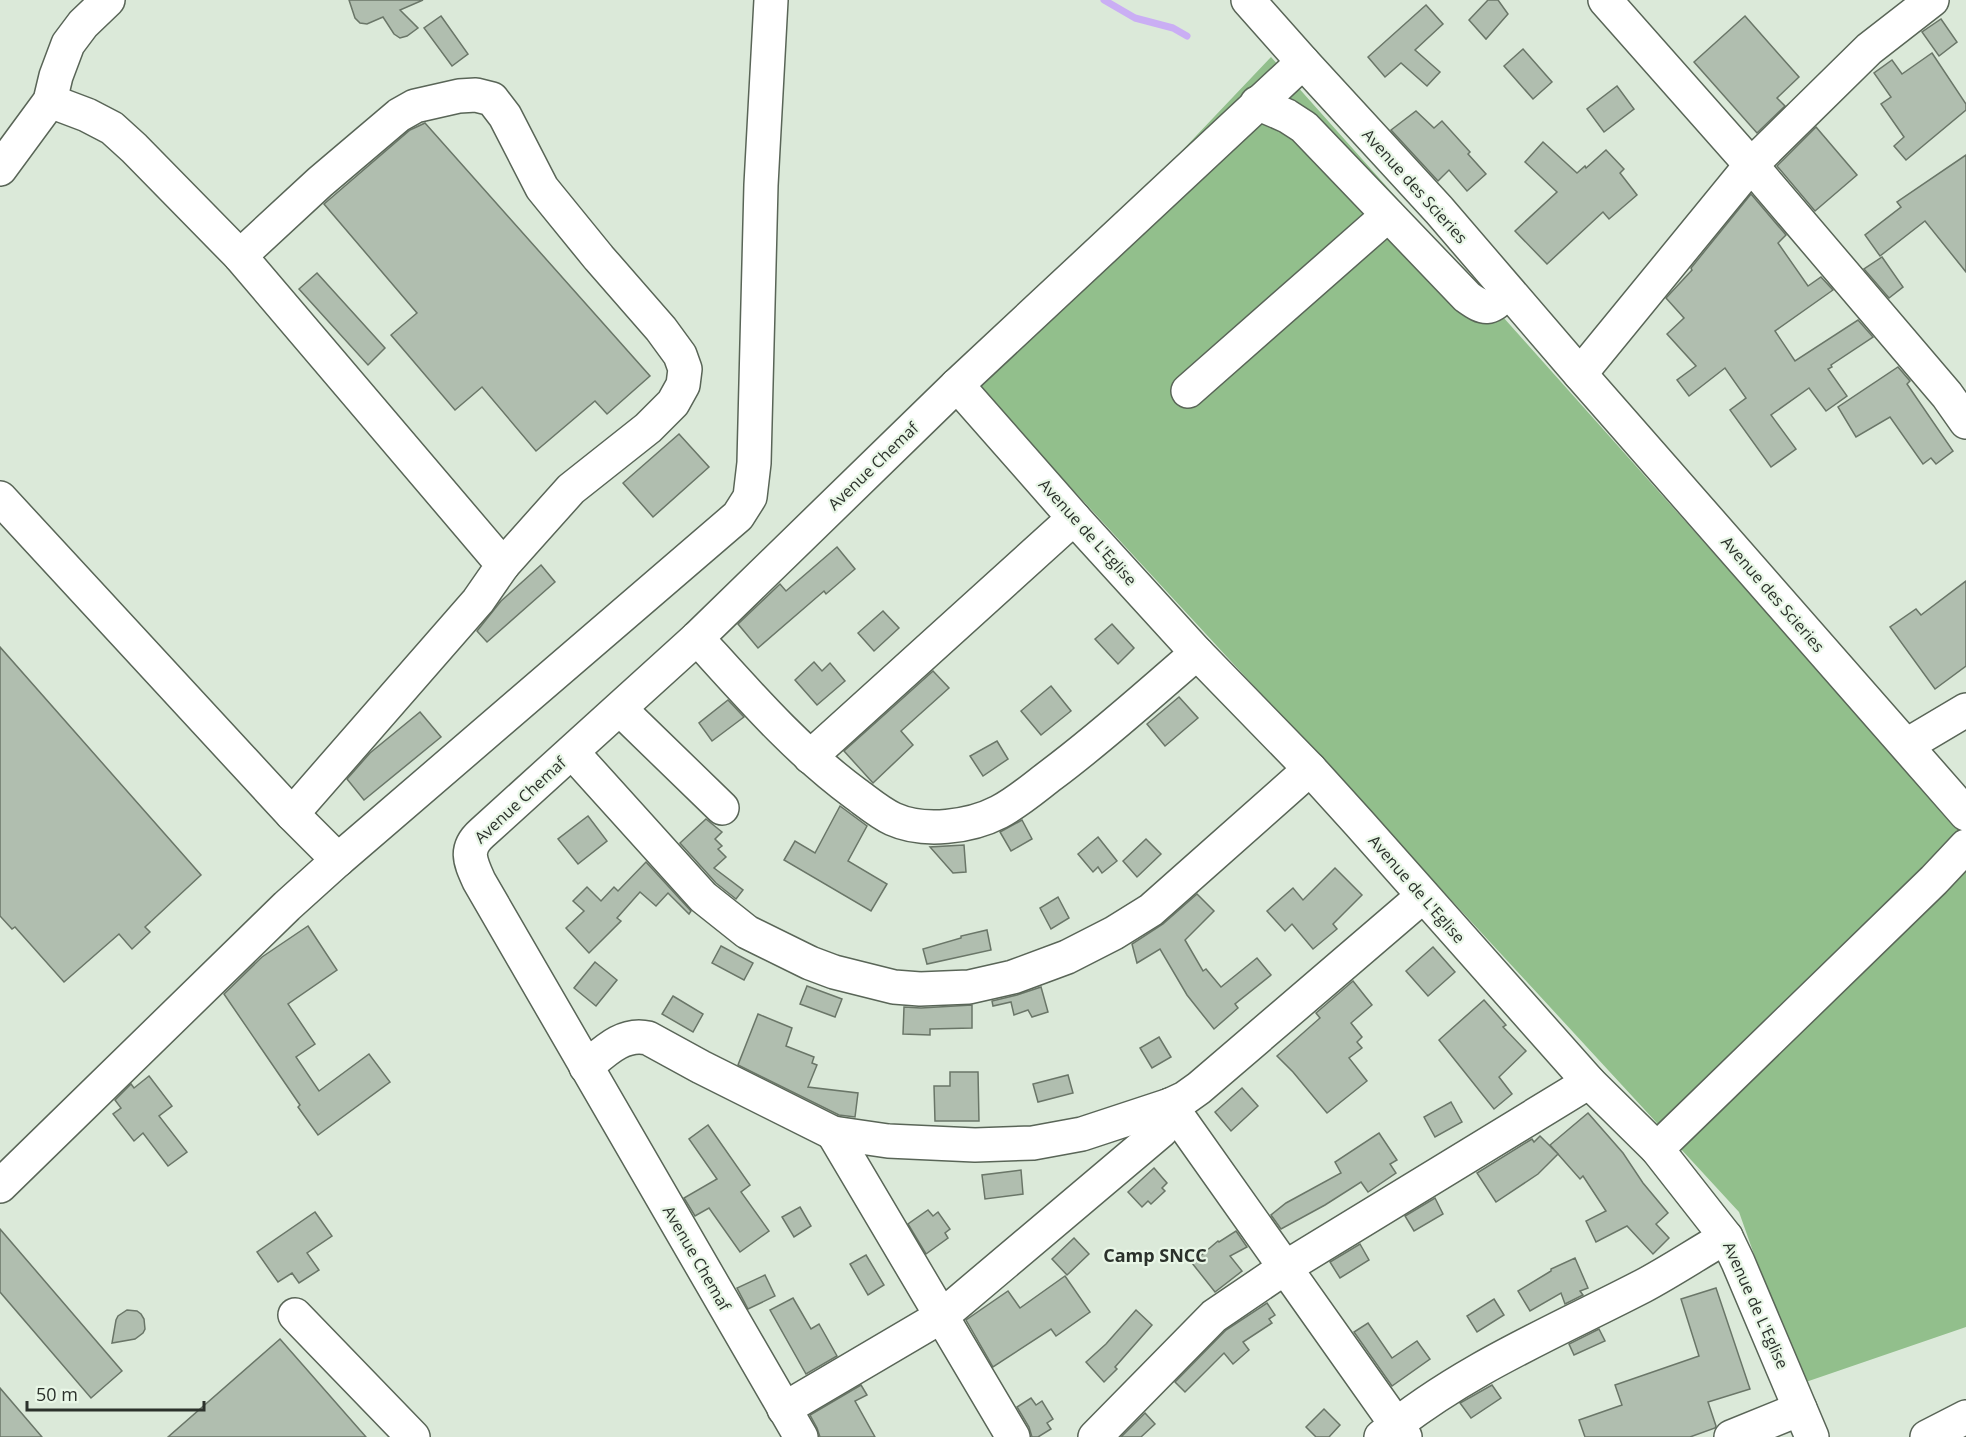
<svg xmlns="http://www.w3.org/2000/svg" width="1966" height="1437" viewBox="0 0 1966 1437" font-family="'Open Sans',sans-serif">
  <rect width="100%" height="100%" fill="#dbe9d9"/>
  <path fill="#92bf8c" d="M1271 57 1966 836V1327L1800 1384 1739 1212 968 376Z"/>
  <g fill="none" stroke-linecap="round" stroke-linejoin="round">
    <path stroke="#caaef4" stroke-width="7" d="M1104 0 1135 18 1173 28 1187 36"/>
  </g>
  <g fill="#b0beaf" stroke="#6a7668" stroke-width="1.5">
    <path d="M349 0H423L400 10 418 28 407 36 400 38 394 34 383 17 367 24 360 23 355 18Z"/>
    <path d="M1488 0H1498L1508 14 1486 39 1469 20Z"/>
    <path d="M1426 5 1443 24 1415 50 1440 72 1427 86 1401 63 1385 77 1368 57Z"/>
    <path d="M441 16 468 54 452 66 424 28Z"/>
    <path d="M1745 16 1799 77 1777 98 1785 106 1757 133 1694 62Z"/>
    <path d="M1941 19 1957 42 1939 56 1922 32Z"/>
    <path d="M1523 49 1552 82 1533 99 1504 66Z"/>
    <path d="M1932 53 1966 104V110L1906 160 1894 146 1904 137 1881 104 1891 97 1874 73 1892 60 1902 74Z"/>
    <path d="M1617 86 1634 109 1604 132 1587 109Z"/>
    <path d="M1416 111 1434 128 1442 121 1470 152 1468 154 1486 174 1467 191 1449 170 1438 181 1391 130Z"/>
    <path d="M425 123 650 376 607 414 595 401 536 451 482 387 455 410 391 335 417 313 324 204 410 130Z"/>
    <path d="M1816 127 1857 175 1815 211 1777 166Z"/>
    <path d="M1543 142 1577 173 1585 166 1586 168 1606 150 1624 169 1620 173 1637 195 1609 219 1603 212 1547 264 1515 231 1557 192 1525 162Z"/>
    <path d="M1966 155V272L1925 221 1880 256 1865 235 1901 207 1897 202Z"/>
    <path d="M1751 194 1786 235 1778 243 1808 286 1821 277 1833 290 1775 331 1795 361 1858 320 1873 337 1831 365 1832 367 1828 369 1847 396 1826 411 1809 388 1771 415 1796 449 1771 467 1730 410 1746 398 1725 368 1689 396 1677 380 1696 366 1667 334 1684 318 1666 298 1692 270 1691 268Z"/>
    <path d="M1882 257 1903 287 1889 298 1864 269Z"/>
    <path d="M317 273 385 348 368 365 299 289Z"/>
    <path d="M1898 367 1910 381 1907 384 1953 451 1936 464 1931 458 1923 464 1890 417 1856 437 1838 407Z"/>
    <path d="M679 434 709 467 653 517 623 483Z"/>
    <path d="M837 547 855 569 826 594 824 591 758 648 738 624 780 584 786 591Z"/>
    <path d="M541 565 555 582 487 642 477 631 501 601Z"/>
    <path d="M1966 581V666L1935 689 1890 627 1916 609 1921 615Z"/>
    <path d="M883 611 899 628 874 651 858 633Z"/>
    <path d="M1112 624 1134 648 1118 664 1095 639Z"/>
    <path d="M0 647 201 875 145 927 150 932 132 949 119 934 64 982 15 927 12 929 0 916Z"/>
    <path d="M814 662 822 671 830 663 845 681 817 705 795 680Z"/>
    <path d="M933 671 949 688 901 731 913 745 873 783 844 751Z"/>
    <path d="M1051 686 1071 711 1041 735 1021 711Z"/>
    <path d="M1179 697 1198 718 1165 746 1147 724Z"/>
    <path d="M728 700 744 717 712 741 699 723Z"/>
    <path d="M420 712 441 737 364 800 347 779 370 753Z"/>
    <path d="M997 741 1008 759 983 776 970 756Z"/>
    <path d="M840 806 867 826 848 861 887 884 871 911 784 860 795 841 815 853Z"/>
    <path d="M588 816 607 841 578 864 558 839Z"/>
    <path d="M706 819 722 832 715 839 722 846 718 849 726 857 714 868 743 890 736 899 716 883 680 843Z"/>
    <path d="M1022 820 1032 839 1011 851 1000 832Z"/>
    <path d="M1098 837 1117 861 1102 873 1098 867 1093 872 1078 854Z"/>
    <path d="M1146 839 1161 854 1137 877 1123 861Z"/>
    <path d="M964 845 966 872 953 873 930 847Z"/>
    <path d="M646 862 691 911 689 914 668 893 656 906 640 892 617 918 621 921 589 953 566 928 584 911 573 901 587 887 601 901 614 887 618 891Z"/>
    <path d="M1335 868 1362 895 1333 924 1337 929 1313 949 1292 924 1285 931 1267 911 1293 888 1303 900Z"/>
    <path d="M1197 894 1214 911 1185 940 1203 971 1206 969 1221 987 1257 958 1271 975 1235 1004 1238 1008 1214 1029 1187 995 1160 949 1137 963 1132 944 1163 924Z"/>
    <path d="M1058 897 1069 918 1051 929 1040 908Z"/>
    <path d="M308 926 337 970 288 1004 315 1044 296 1057 319 1091 369 1054 390 1082 318 1135 298 1107 300 1105 224 994 262 957Z"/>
    <path d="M987 930 991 950 927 964 923 949 961 938V936Z"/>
    <path d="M721 946 753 963 744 980 712 963Z"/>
    <path d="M1433 947 1455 972 1428 996 1406 971Z"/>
    <path d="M595 962 617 980 596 1006 574 988Z"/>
    <path d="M1353 981 1372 1005 1351 1023 1362 1037 1357 1042 1362 1048 1349 1058 1367 1081 1327 1113 1293 1072 1277 1056 1320 1018 1316 1013Z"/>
    <path d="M807 986 842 999 835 1017 800 1004Z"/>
    <path d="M1041 987 1048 1012 1032 1017 1028 1010 1014 1015 1011 1002 993 1006 992 1001 1017 995Z"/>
    <path d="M673 996 703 1014 693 1032 662 1014Z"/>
    <path d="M1484 1000 1506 1025 1503 1027 1526 1051 1499 1077 1512 1094 1494 1109 1439 1040Z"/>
    <path d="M972 1005V1028L930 1029V1035L903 1034 904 1007 921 1008Z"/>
    <path d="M758 1014 792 1028 786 1046 814 1057 812 1063 817 1065 808 1087 858 1093 855 1117 839 1115 738 1065Z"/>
    <path d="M1159 1037 1171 1057 1152 1068 1140 1048Z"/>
    <path d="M950 1072H978L979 1121H935L934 1086H950Z"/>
    <path d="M1068 1075 1073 1093 1038 1102 1033 1084Z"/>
    <path d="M149 1076 172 1106 159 1116 187 1152 168 1166 143 1133 134 1141 113 1114 121 1108 115 1100 131 1084 134 1088Z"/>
    <path d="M1242 1088 1258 1106 1231 1131 1215 1112Z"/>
    <path d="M1451 1102 1462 1122 1435 1137 1424 1117Z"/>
    <path d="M1588 1113 1623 1153 1643 1183 1668 1213 1656 1224 1669 1238 1653 1254 1627 1226 1596 1242 1586 1221 1606 1211 1583 1176 1580 1179 1550 1145Z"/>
    <path d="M708 1125 750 1185 741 1192 769 1231 740 1252 709 1208 695 1216 684 1198 717 1179 689 1139Z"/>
    <path d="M1379 1133 1397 1160 1390 1164 1396 1173 1368 1192 1361 1182 1325 1205 1281 1229 1271 1215 1286 1203 1341 1173 1335 1162Z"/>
    <path d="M1540 1136 1558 1154 1538 1174 1496 1202 1477 1173 1532 1139 1534 1142Z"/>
    <path d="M1154 1168 1167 1183 1162 1188 1165 1191 1151 1204 1148 1201 1142 1207 1128 1192Z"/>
    <path d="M1021 1170 1023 1194 985 1199 982 1175Z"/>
    <path d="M1435 1198 1443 1214 1414 1231 1405 1216Z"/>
    <path d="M800 1207 811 1226 794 1237 782 1217Z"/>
    <path d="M928 1210 933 1216 938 1212 950 1229 945 1233 948 1238 926 1254 908 1224Z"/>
    <path d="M315 1212 332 1236 307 1253 319 1270 299 1283 292 1273 278 1282 257 1252Z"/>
    <path d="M0 1229 122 1371 91 1398 0 1292Z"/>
    <path d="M1236 1231 1247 1247 1230 1256 1242 1271 1215 1292 1192 1263 1218 1241 1219 1242Z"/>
    <path d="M1074 1238 1089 1254 1067 1275 1052 1259Z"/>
    <path d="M1360 1244 1369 1260 1340 1278 1330 1262Z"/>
    <path d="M866 1255 884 1285 868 1295 850 1264Z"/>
    <path d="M1575 1258 1588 1288 1580 1291 1583 1295 1565 1304 1561 1293 1530 1311 1518 1291 1551 1271V1269Z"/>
    <path d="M765 1275 775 1296 748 1309 737 1288Z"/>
    <path d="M1065 1276 1090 1312 1056 1336 1051 1329 993 1367 966 1320 1008 1291 1020 1308Z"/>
    <path d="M1716 1288 1750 1389 1708 1402 1716 1426 1715 1428 1690 1437H1585L1579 1420 1622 1405 1615 1385 1699 1356 1681 1299Z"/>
    <path d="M793 1298 811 1329 819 1324 837 1356 806 1374 770 1310Z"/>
    <path d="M1494 1299 1504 1315 1477 1332 1467 1316Z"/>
    <path d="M1267 1303 1275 1315 1269 1319 1272 1323 1243 1342 1249 1350 1233 1364 1224 1353 1185 1392 1175 1382 1226 1330Z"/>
    <path d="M127 1310 137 1311 141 1314 144 1319 145 1329 143 1333 135 1339 112 1343 116 1320 118 1316Z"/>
    <path d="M1136 1310 1152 1325 1115 1367 1117 1369 1104 1382 1086 1362 1106 1344Z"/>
    <path d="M1368 1323 1392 1358 1417 1341 1430 1359 1392 1386 1354 1332Z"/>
    <path d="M1599 1329 1605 1341 1574 1355 1569 1344Z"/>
    <path d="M280 1339 366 1437H168Z"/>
    <path d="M861 1385 867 1395 855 1401 875 1437H820L817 1428 810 1415Z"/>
    <path d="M1492 1385 1501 1398 1471 1418 1460 1403Z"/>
    <path d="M0 1388 42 1437H0Z"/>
    <path d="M1031 1398 1036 1405 1042 1401 1053 1419 1047 1423 1051 1429 1038 1437H1032L1029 1427 1017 1407Z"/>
    <path d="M1324 1409 1340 1425 1329 1437H1316L1306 1427Z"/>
    <path d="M1145 1413 1155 1424 1141 1437H1121Z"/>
  </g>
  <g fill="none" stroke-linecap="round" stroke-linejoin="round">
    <g stroke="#596557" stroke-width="36">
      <g id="minor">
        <path d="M1248 0 1303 62 1439 210 1580 374 1966 814"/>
        <path d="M1605 0 1751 165 1947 395 1966 422"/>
        <path d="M50 101 87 115 112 128 134 148 240 256 503 565 478 601 292 814"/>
        <path d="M1257 103 1287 116 1304 127 1467 297C1489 313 1490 307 1509 292"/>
        <path d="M0 169 50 101 56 76 68 44 83 24 108 0"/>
        <path d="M240 256 320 182 399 115 415 106 459 96 476 95 492 99 505 116 542 188 599 258 661 329 680 355 685 369 683 385 673 403 648 428 571 489 503 565"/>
        <path d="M1580 374 1751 165 1869 49 1932 0"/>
        <path d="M957 385 1074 518 1197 653 1310 769 1359 823 1589 1082 1657 1149 1726 1237 1738 1262 1812 1437"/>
        <path d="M1188 391 1388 215"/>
        <path d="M0 498 292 814 338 860"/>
        <path d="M697 638C747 693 796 750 856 794 867 802 880 813 893 819 924 833 970 827 999 812 1018 802 1034 788 1051 775 1102 737 1149 694 1197 653"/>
        <path d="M620 709 722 808"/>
        <path d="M1907 745 1966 710"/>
        <path d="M572 752 703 897 747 932 810 963 834 972 894 987 920 989 969 987 1013 977 1067 957 1114 933 1151 910 1310 769"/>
        <path d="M810 757 1074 518"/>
        <path d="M586 1067C604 1052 623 1032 648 1038L701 1067 833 1133 888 1141 975 1145 1033 1143 1082 1134 1170 1105 1185 1098 1199 1088 1423 896"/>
        <path d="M1170 1105 1405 1437"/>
        <path d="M833 1133 1013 1437"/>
        <path d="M1657 1149 1934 880 1966 846"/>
        <path d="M0 1186 287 906 338 860 738 516 750 497 754 463 761 185 771 0"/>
        <path d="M295 1315 413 1437"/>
        <path d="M784 1409 942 1316 1161 1131 1167 1119 1170 1105"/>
        <path d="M801 1437 479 881C470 861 464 849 482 833L697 638 957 385 1303 62"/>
        <path d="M1095 1437 1214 1316 1286 1267 1589 1082"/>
        <path d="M1381 1437C1460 1371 1552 1333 1643 1286 1671 1271 1698 1253 1726 1237"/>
        <path d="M1731 1437 1800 1409"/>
        <path d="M1927 1437 1966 1417"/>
      </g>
    </g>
    <use href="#minor" stroke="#fff" stroke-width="33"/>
  </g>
  <g text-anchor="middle" stroke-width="4.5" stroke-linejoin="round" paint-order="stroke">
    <g font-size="16" fill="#2b312b" stroke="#e8f6e6">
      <text transform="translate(1415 186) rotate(48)" y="6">Avenue des Scieries</text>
      <text transform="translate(873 466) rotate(-44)" y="6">Avenue Chemaf</text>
      <text transform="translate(1088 532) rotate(48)" y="6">Avenue de L'Eglise</text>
      <text transform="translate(1773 594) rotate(49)" y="6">Avenue des Scieries</text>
      <text transform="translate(520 800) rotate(-43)" y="6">Avenue Chemaf</text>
      <text transform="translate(1417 889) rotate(49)" y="6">Avenue de L'Eglise</text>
      <text transform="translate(697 1258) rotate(60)" y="6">Avenue Chemaf</text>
      <text transform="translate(1756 1305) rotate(66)" y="6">Avenue de L'Eglise</text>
    </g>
    <g font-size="18" font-weight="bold" fill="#2b312b" stroke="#e8f6e6">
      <text x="1155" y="1262">Camp SNCC</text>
    </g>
  </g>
  <path d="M27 1401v9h177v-9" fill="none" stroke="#2b312b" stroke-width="3"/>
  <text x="36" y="1401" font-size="18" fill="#2b312b" stroke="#e8f6e6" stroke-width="4.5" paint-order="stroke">50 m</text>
</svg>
